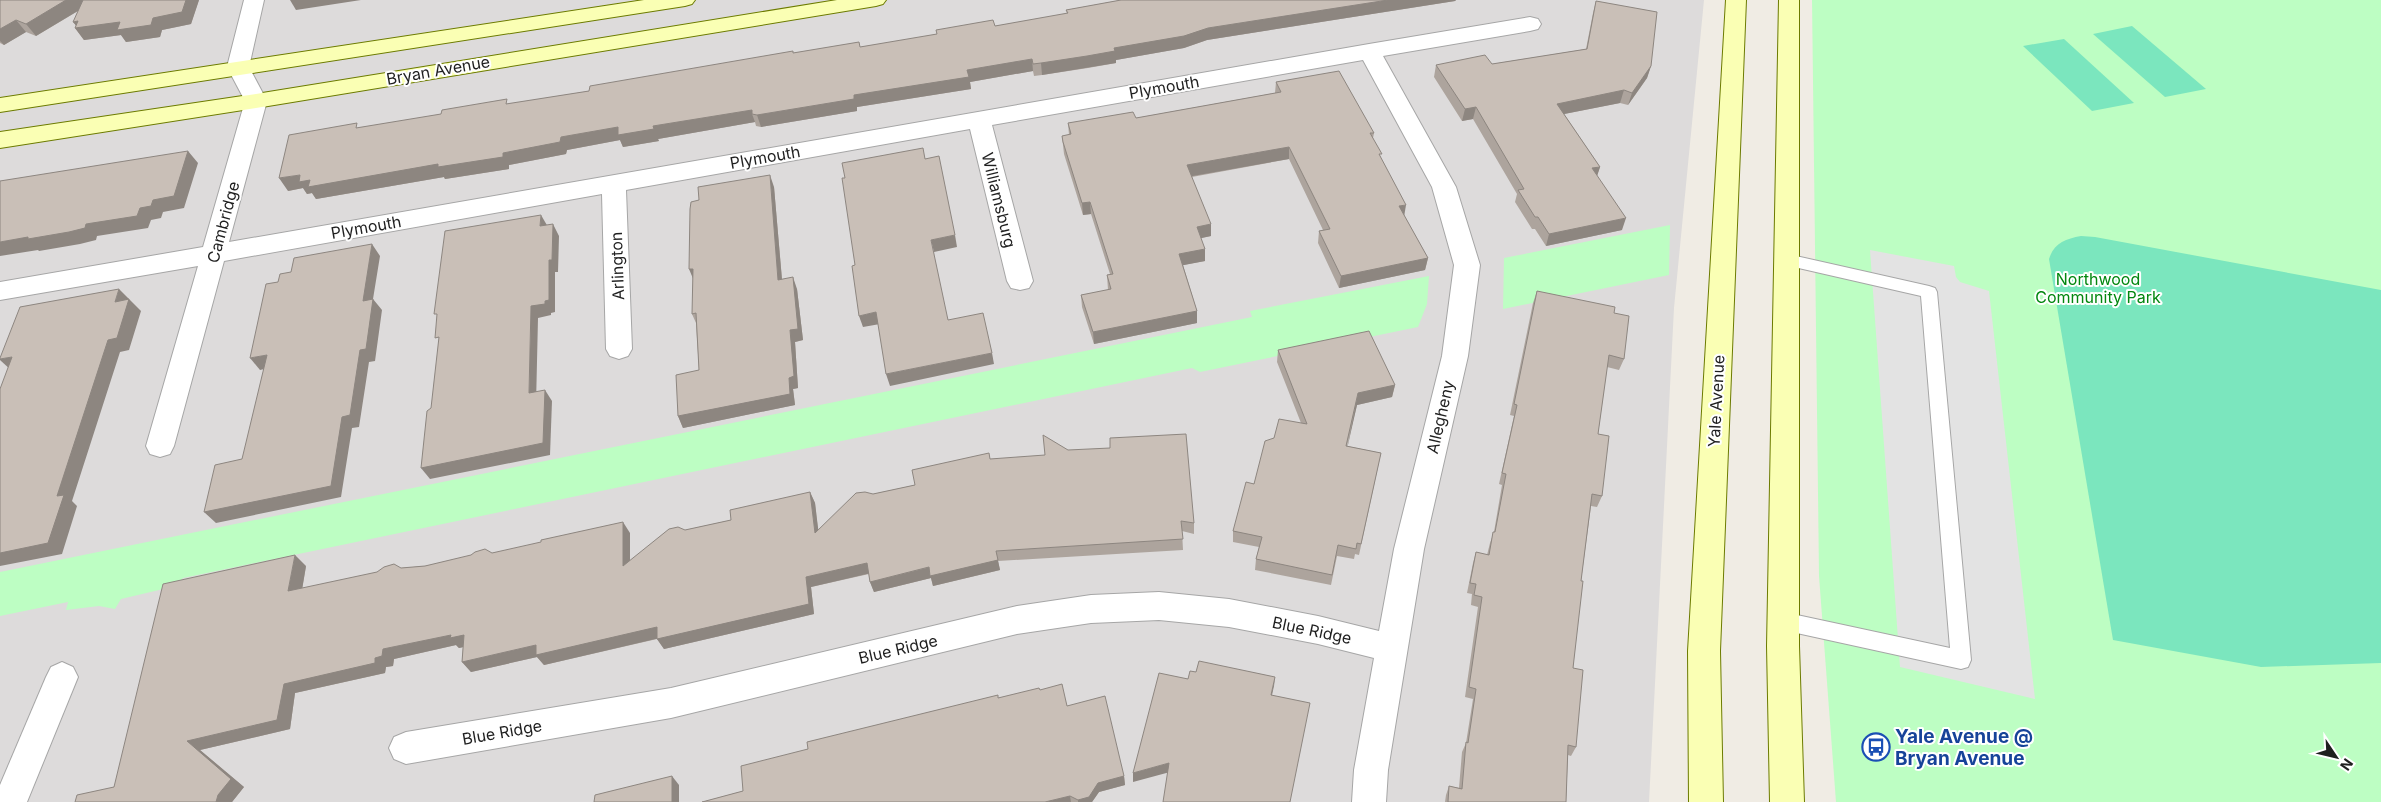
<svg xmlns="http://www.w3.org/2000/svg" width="2381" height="802" viewBox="0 0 2381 802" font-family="Inter,sans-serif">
  <rect width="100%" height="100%" fill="#f0ece4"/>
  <path fill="#dddbdb" d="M0 0H1704L1674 308 1649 802H0Z"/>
  <g fill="#bdfec3">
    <path d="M1812 0H2381V802H1836L1819 576Z"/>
    <path d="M1670 225 1669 275 1503 309 1504 258Z"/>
    <path d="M1429 276 1427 304 1418 327 1200 372 1192 368 183 578 176 586 121 599 115 609 99 606 66 610 68 602 0 616V572L1252 317 1250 311Z"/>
  </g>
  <g fill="#7be6be">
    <path d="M2132 26 2206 89 2165 97 2093 34Z"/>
    <path d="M2064 39 2134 103 2092 111 2023 46Z"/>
    <path d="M2081 236 2095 237 2381 290V663L2261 667 2113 640 2049 259C2054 243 2065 239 2081 236Z"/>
  </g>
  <path fill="#e3e3e3" d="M1870 250 1954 266 1956 277 1960 282 1989 291 2035 699 1900 667Z"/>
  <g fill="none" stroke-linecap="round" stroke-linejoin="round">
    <g stroke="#a6a6a6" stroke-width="2">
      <path id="lane" d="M1787 254 1929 286 1935 288 1937 292 1971 660 1968 667 1961 669 1783 630 1776 627 1773 621 1776 615 1783 612 1950 648 1921 296 1781 264 1779 260 1781 256Z"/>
    </g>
    <g stroke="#a6a6a6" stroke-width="2">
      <g id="street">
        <path d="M244 0H264L249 67 267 101 229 242 1369 44 1530 17 1538 19 1541 24 1538 29 1530 31 1383 56 1456 187 1480 265 1468 356 1424 549 1388 770 1386 802H1352L1354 770 1374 658 1318 644 1229 627 1159 620 1091 623 1017 634 671 718 406 764 394 759 389 748 394 737 406 732 671 688 1017 606 1091 595 1159 592 1229 599 1318 616 1379 631 1394 549 1442 356 1454 265 1432 187 1363 60 992 125 1033 281 1029 288 1020 290 1011 288 1007 281 970 129 626 190 632 349 628 356 619 359 610 356 606 349 602 194 224 261 174 446 170 454 160 457 150 454 146 446 198 266 0 300V282L203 247 245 101 227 67Z"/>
        <path d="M62 662 73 667 78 677 27 802H0V785L46 677 51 667Z"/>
      </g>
    </g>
    <g stroke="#6c7b00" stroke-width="2">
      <g id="secondary">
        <path d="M644 0H695L692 4 685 6 0 112V98Z"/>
        <path d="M837 0H886L883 4 876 6 256 108 0 148V132L256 94Z"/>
        <path d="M1726 0H1746L1720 651 1723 802H1689L1688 651Z"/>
        <path d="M1779 0H1799V646L1804 802H1770L1767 646Z"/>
      </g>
    </g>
    <use href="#lane" fill="#fff" fill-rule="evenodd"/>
    <use href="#street" fill="#fff" fill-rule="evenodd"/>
    <use href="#secondary" fill="#faffb4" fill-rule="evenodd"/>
  </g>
  <g fill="#ada49d">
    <path d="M0 0H199L191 24 162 30 160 37 126 42 121 35 84 40 75 28 76 25 73 22 78 11 36 36 26 32 4 45 0 43Z"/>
    <path d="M1121 0H1456L1455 1 1207 40 1184 48 1116 60V63L1088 68 1042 75 1034 76 1033 71 970 82 971 89 857 107V111L761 127 756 126 755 122 658 139 659 141 623 147 620 140 567 150 566 154 509 165V169L445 179 444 177 316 199 312 193 307 194 303 188 288 191 360 128 589 91 793 53 861 47 995 26 1067 14 1066 10Z"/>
    <path d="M1596 1 1651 66 1647 78 1628 105 1620 103 1564 114 1600 167 1597 176 1622 230 1546 246 1535 229H1532L1515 202 1517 194 1473 119 1462 121 1434 77 1436 65 1492 64 1586 49 1593 13Z"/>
    <path d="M1276 82 1374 133 1373 138 1404 215 1428 258 1425 270 1339 288 1318 243 1319 231 1323 230 1289 159 1192 177 1211 236 1201 238 1205 261 1183 265 1197 311V323L1094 344 1082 307 1081 295 1108 290 1107 275 1110 274 1091 214 1083 215 1064 154 1062 136 1069 135 1068 123 1136 118 1275 93Z"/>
    <path d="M774 187 782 279 797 289 803 340 795 342 798 388 793 389 795 405 683 428 678 416 699 370 696 323 692 314Z"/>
    <path d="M1537 291 1614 313 1624 359 1619 370 1607 367 1598 434 1602 496 1597 507 1591 506 1581 581 1573 668 1576 747 1571 756 1568 755 1566 802H1445L1446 795 1449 786 1459 788 1462 752 1466 743 1473 699 1465 697 1478 607 1471 605 1472 594 1467 593 1473 563 1476 552 1487 555 1490 543 1494 532 1502 485 1499 484 1514 416 1510 415 1533 303Z"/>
    <path d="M1278 350 1395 385 1392 397 1357 405 1347 446 1381 453 1359 555 1355 554 1354 559 1337 556 1331 585 1255 570 1256 559 1259 547 1233 542V531L1274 438 1301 423 1277 362Z"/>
    <path d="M990 459 1194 523V534L1182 531 1183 550 998 561 1000 570 933 586 931 578 874 592 870 582 869 574 811 587 814 614 664 649 657 639 544 665 537 657 471 672 462 662 463 647 459 648 456 645 394 659 393 666 386 667 385 673 295 693 290 729 200 750 244 787 232 802H75L114 787 306 566 302 589 401 568 425 566 492 553 630 533V561L685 530 731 520 810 492 815 503 818 530 873 494 915 485Z"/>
    <path d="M1040 690 1067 706 1124 776 1125 785 1099 792 1092 802H702L743 791 808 749 998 698Z"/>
  </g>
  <g fill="#8d8680">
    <path d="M66 0H96L36 36 26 24Z"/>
    <path d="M186 0H199L191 24 162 30 160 37 126 42 121 35 84 40 75 28H78L73 22 78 21 120 22 153 18Z"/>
    <path d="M290 0H361L296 10Z"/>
    <path d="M1388 0H1456L1455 1 1207 40 1184 48 1116 60V63L1042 75 1041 63 1208 28Z"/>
    <path d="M16 20 26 32 4 45 0 41V29Z"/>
    <path d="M1032 59 1033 71 970 82 971 89 857 107V111L761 127 757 115 854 95 967 70Z"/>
    <path d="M1651 66 1647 78 1628 105 1632 93Z"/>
    <path d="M1624 90 1620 103 1554 116 1557 104Z"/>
    <path d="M1476 107 1473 119 1462 121 1465 109Z"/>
    <path d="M752 110V114L755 122 658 139 659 141 623 147 620 140 567 150 566 154 509 165V169L445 179 444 177 316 199 312 193 307 194 303 188 288 191 279 178 300 175 503 153 561 137 618 127 653 126Z"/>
    <path d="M1289 147V159L1187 177V165Z"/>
    <path d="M188 151 198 163 184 208 163 212 161 218 151 220 148 228 97 236 96 240 80 244 39 251 38 250 0 256V242L86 224 140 208 153 200Z"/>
    <path d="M1600 167 1596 179 1592 168Z"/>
    <path d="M770 175 774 187 783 292 778 280Z"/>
    <path d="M1090 202 1091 214 1083 215 1082 203Z"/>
    <path d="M1406 205 1404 217 1399 206Z"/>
    <path d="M541 215 548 227 540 226Z"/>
    <path d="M1626 218 1622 230 1546 246 1549 234Z"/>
    <path d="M553 224 559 236 558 272H555V312L551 313V315L538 318 536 405 529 393 531 306 549 260Z"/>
    <path d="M1211 224V236L1197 239V227Z"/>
    <path d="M955 235 957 247 934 252 931 240Z"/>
    <path d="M372 244 380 256 373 299 382 310 375 361 369 362 359 427 352 428 341 497 216 523 204 512 342 417Z"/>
    <path d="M1205 249V261L1179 266V254Z"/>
    <path d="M1428 258 1425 270 1339 288 1341 276Z"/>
    <path d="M689 269H693L694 281Z"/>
    <path d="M793 277 797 289 803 340 795 342 798 388 793 389 795 405 683 428 678 416 790 330Z"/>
    <path d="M119 289 141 311 129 350 120 352 72 501 77 506 62 554 0 566V553L57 496Z"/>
    <path d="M1197 311V323L1094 344 1093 332Z"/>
    <path d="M876 312 880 324 863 327 859 316Z"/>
    <path d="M992 353 994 364 890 386 886 374Z"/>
    <path d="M267 355 277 366 260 370 250 358Z"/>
    <path d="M12 357V371L0 360V359Z"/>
    <path d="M1395 385 1392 397 1357 405 1345 458 1358 393Z"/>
    <path d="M545 390 552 401 550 455 430 479 421 468Z"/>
    <path d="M810 492 815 503 820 544 815 533Z"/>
    <path d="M623 522 630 533V577L623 566Z"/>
    <path d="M996 551 1000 570 933 586 931 578 874 592 870 582Z"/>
    <path d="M295 555 306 566 300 602 288 591Z"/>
    <path d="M867 563 871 573 811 587 814 614 664 649 657 639 806 577Z"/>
    <path d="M657 627 664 637 544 665 537 657 471 672 462 662 536 645Z"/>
    <path d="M451 635H464L473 645 459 648 456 645 394 659 393 666 386 667 385 673 295 693 290 729 200 750 244 787 232 802H216L187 741 284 684 375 658 383 649Z"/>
    <path d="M1275 677 1274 686 1270 704 1271 695Z"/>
    <path d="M1169 763 1170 772 1133 782V773Z"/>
    <path d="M672 776 679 785V802H672Z"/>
    <path d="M1124 776 1125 785 1099 792 1092 802H1078V800L1098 783Z"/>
    <path d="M1070 796 1071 802H1045Z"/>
  </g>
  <g fill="#c9bfb7" stroke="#8d8680">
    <path d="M0 0H66L26 24 16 20 0 29Z"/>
    <path d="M83 0H186L182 12 153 18 151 25 117 30 120 22 75 28 78 21 73 22Z"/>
    <path d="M1121 0H1388L1208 28 1184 36 1114 48 1115 51 1087 56 1041 63 1033 64 1032 59 967 70 969 77 854 95V99L757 115 752 114V110L653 126 654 129 618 135V127L561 137 560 142 503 153V157L438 167V164L308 187 310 180 299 182 300 175 279 178 289 135 357 123 356 128 441 114 442 110 507 99 506 104 589 91 590 86 793 51V53L859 42 860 47 937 34 936 30 993 20 995 26 1068 13 1066 10Z"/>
    <path d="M1596 1 1657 12 1651 66 1632 93 1624 90 1557 104 1600 167 1592 168 1626 218 1549 234 1538 217H1535L1518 190 1524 189 1476 107 1465 109 1436 65 1485 55 1492 64 1587 49Z"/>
    <path d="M1339 71 1374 133H1370L1382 154H1379L1406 205 1399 206 1428 258 1341 276 1319 231 1330 229 1289 147 1187 165 1211 224 1197 227 1205 249 1179 254 1197 311 1093 332 1081 295 1111 289 1107 275 1113 274 1090 202 1082 203 1063 142 1062 136 1071 134 1068 123 1133 112 1136 118 1281 92 1276 82Z"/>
    <path d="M923 148 925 159 939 156 955 235 931 240 948 320 983 313 992 353 886 374 876 312 859 316 852 266 855 265 842 178H845L842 163Z"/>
    <path d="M188 151 174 196 153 200 151 206 140 208 137 216 86 224 85 228 69 232 28 239V237L0 242V181Z"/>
    <path d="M770 175 778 280 793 277 798 329 790 330 794 376 789 378 790 394 678 416 676 375 699 370 696 313 692 314 693 269H689L690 209 691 202 699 200 698 187Z"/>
    <path d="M541 215 540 226 553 224 552 260H549V300L545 301V304L531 306 529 393 545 390 543 443 421 468 427 411 431 408 439 337 435 338 437 314H434L445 231Z"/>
    <path d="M372 244 363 301 373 299 366 349 360 350 350 415 342 417 331 486 204 512 215 465 242 459 267 355 250 358 266 284 278 282 280 274 291 272 294 258Z"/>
    <path d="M119 289 115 302 129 299 117 338 108 340 57 496 64 495 48 543 0 553V389L12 357 0 359V358L20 307Z"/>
    <path d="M1537 291 1615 307 1614 313 1629 316 1624 359 1609 355 1598 434 1609 436 1602 496 1592 494 1581 581H1583L1573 668 1583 670 1576 747 1568 745 1566 802H1448L1449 786 1462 789 1466 742 1468 743 1476 689 1469 687 1482 597 1474 595 1476 584 1470 583 1476 552 1489 555 1493 532H1495L1506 474 1502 473 1517 405 1514 404Z"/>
    <path d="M1369 331 1395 385 1358 393 1346 446 1381 453 1361 544 1357 543 1356 549 1338 545 1332 575 1256 559 1262 537 1233 531 1246 482 1254 484 1265 441 1274 438 1279 419 1307 424 1278 350Z"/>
    <path d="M1186 434 1194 523 1181 521 1183 539 996 551 998 560 930 576 929 567 870 582 867 563 806 577 809 604 657 639V627L536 655V645L462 662 464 635 450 638 451 635 383 649 382 656 375 658V663L284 684 277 720 187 741 231 779 218 795 216 802H75L77 795 114 787 163 584 295 555 288 591 377 572 384 567 394 564 401 568 425 566 471 555 475 552 485 549 492 553 541 542V540L623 522V566L669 529 678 527 685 530 731 520 730 510 810 492 815 533 856 493 865 492 873 494 915 485 912 470 989 453 990 459 1045 455 1043 435 1068 450 1110 448V438Z"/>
    <path d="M1199 661 1275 677 1271 695 1310 703 1290 802H1163L1169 763 1133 773 1159 673 1188 679 1190 671 1196 672Z"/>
    <path d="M1062 684 1067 706 1105 696 1124 776 1098 783 1089 797 1078 800 1070 796 1045 802H702L743 791 741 766 808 749 807 742 998 695V698L1039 688 1040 690Z"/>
    <path d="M672 776V802H594L595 795Z"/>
  </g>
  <defs>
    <g id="bus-ring" transform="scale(1.4375)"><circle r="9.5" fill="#fff" stroke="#1a4fb4" stroke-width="1.5"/><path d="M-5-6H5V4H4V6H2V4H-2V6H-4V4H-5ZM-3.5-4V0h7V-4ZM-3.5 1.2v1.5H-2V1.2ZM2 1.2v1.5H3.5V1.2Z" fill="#1a4fb4"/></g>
  </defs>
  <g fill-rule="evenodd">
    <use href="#bus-ring" x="1876" y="747"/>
  </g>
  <g text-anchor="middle" stroke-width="4" stroke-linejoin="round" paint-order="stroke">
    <g font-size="16" fill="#1f1f1f" stroke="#fff">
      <text transform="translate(438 70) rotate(-10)" y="6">Bryan Avenue</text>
      <text transform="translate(1164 87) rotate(-10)" y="6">Plymouth</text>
      <text transform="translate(765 157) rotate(-10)" y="6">Plymouth</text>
      <text transform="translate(999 200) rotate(76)" y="6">Williamsburg</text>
      <text transform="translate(223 222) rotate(-75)" y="6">Cambridge</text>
      <text transform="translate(366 227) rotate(-10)" y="6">Plymouth</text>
      <text transform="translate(617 266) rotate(-92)" y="6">Arlington</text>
      <text transform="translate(1716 401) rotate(-87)" y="6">Yale Avenue</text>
      <text transform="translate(1440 417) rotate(-77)" y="6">Allegheny</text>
      <text transform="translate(1312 630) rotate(12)" y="6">Blue Ridge</text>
      <text transform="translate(898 649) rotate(-13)" y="6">Blue Ridge</text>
      <text transform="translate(502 732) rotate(-10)" y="6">Blue Ridge</text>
    </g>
    <g font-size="16" fill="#02870f" stroke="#fff">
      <text x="2098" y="285">Northwood<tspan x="2098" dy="18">Community Park</tspan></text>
    </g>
    <g font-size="19" font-weight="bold" fill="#164399" stroke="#fff" text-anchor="start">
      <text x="1895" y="743">Yale Avenue @<tspan x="1895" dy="22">Bryan Avenue</tspan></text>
    </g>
  </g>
  <g transform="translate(2336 757) rotate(125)" stroke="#ffffff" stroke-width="4" paint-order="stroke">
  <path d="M0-4L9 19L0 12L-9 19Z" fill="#1f1f1f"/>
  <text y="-8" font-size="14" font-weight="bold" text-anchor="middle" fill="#1f1f1f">N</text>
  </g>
</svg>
